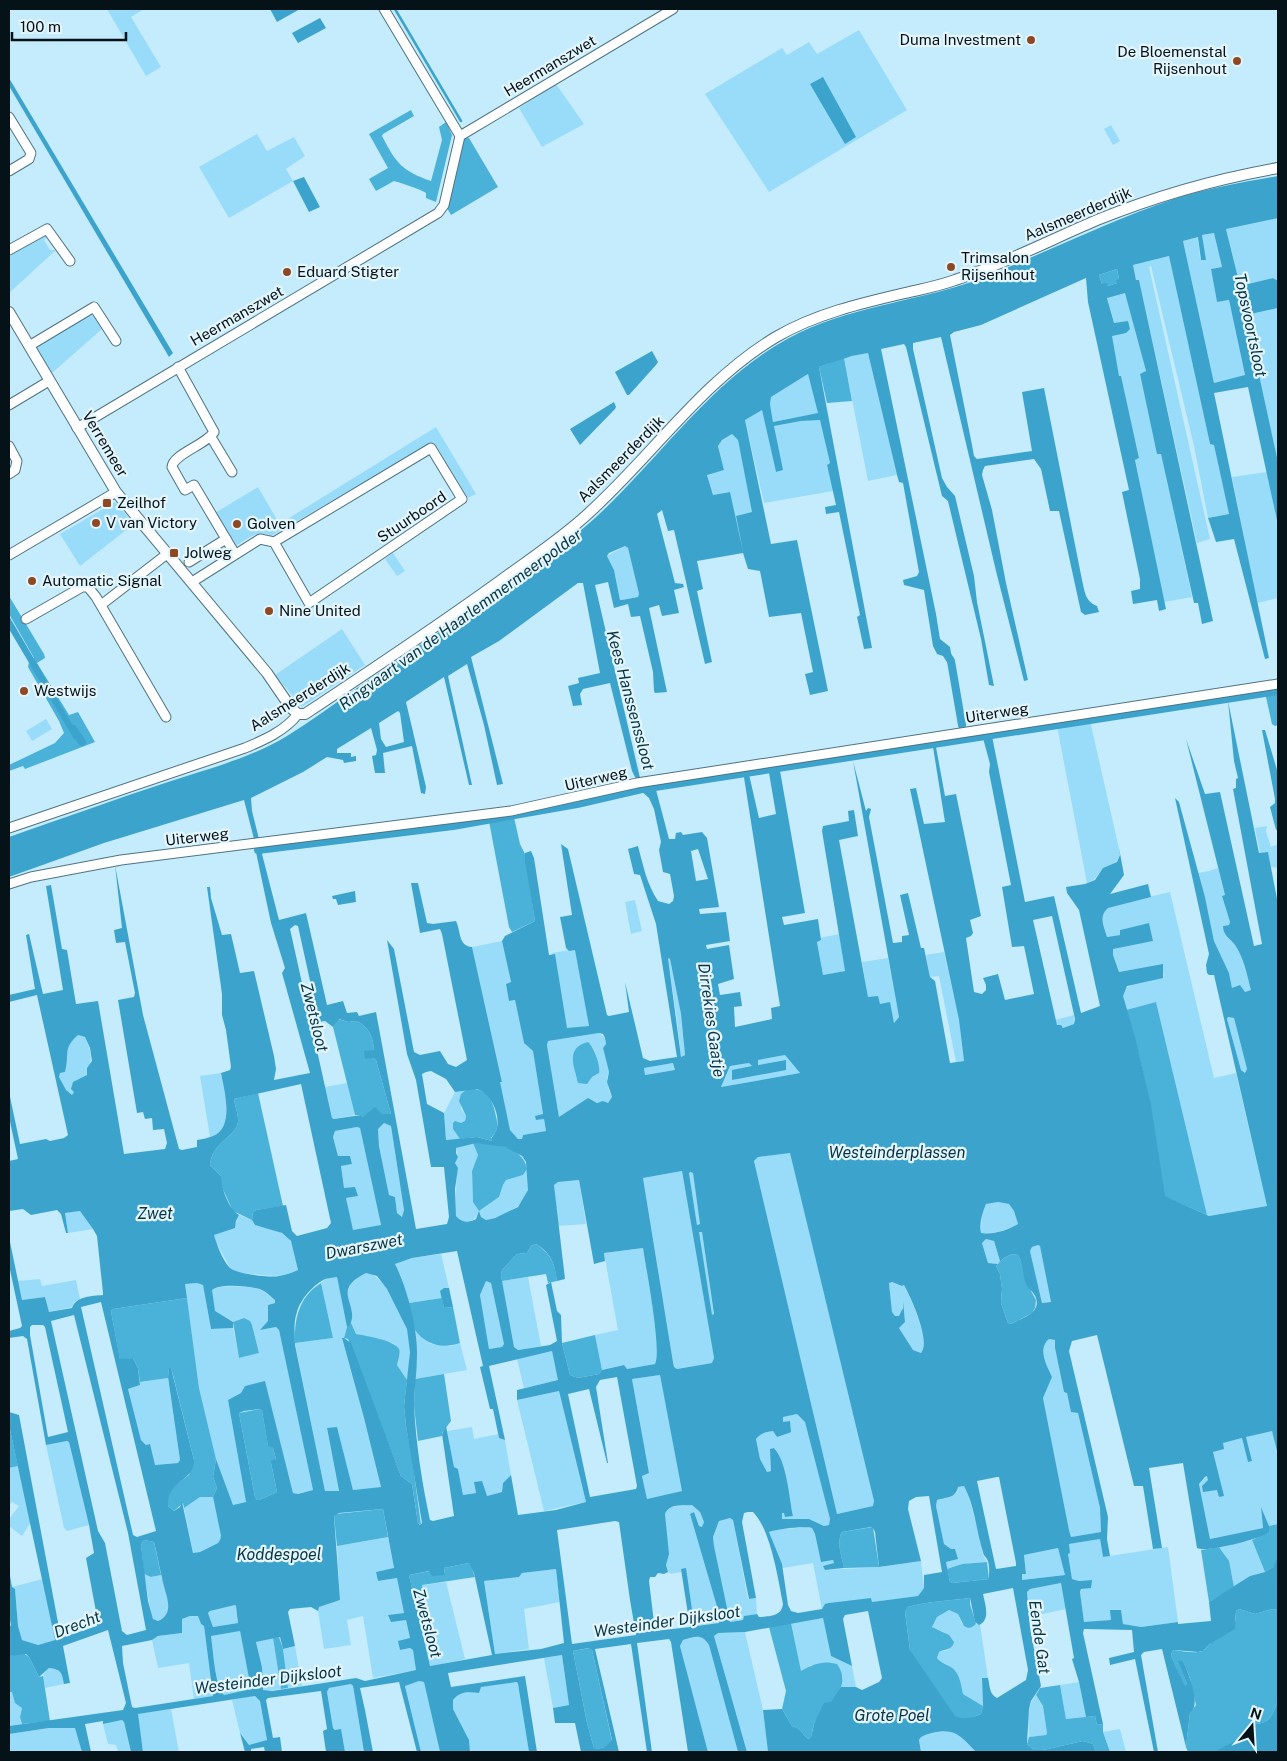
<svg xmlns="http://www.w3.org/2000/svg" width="1287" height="1761" viewBox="0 0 1287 1761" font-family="'Public Sans',sans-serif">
  <rect width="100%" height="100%" fill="#c4ecfd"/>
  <g fill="#99dcfa" fill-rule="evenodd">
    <path d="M107 9H144L131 17 161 67 146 76Z"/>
    <path d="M859 30 907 110 769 192 705 94 782 48 787 55 809 42 817 54Z"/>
    <path d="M556 84 584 124 542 147 519 108Z"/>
    <path d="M1111 125 1120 141 1113 145 1104 129Z"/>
    <path d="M257 134 267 151 294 137 305 156 286 169 293 181 229 218 199 167Z"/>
    <path d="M1278 217V281L1273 278 1240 287 1226 228Z"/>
    <path d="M1214 233 1222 267 1211 269 1217 302 1229 300 1245 376 1214 383 1183 241 1198 237 1200 259H1205L1202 235Z"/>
    <path d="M44 234 48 237 44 240 50 250H56L9 293V254Z"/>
    <path d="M1169 256 1210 444H1214L1229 514 1208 518 1194 446 1151 266 1149 267 1210 539 1197 543 1139 280H1136L1133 265Z"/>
    <path d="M1126 292 1146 372 1140 374 1158 454 1161 453 1192 597 1164 602 1135 459 1139 457 1121 377H1119L1111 336 1114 323 1107 297Z"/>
    <path d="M1278 308V462L1246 315Z"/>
    <path d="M88 314 93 316 102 329 52 373 34 343Z"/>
    <path d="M868 353 897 475 868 481 844 358Z"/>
    <path d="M808 374 819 413 773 422 770 404 771 397Z"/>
    <path d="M762 409 776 472 782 470 774 426 801 421 820 419 830 463 827 465 833 491 764 503 745 420Z"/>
    <path d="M436 427 476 494 468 498 435 444 432 443 271 536C258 529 247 539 236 546L233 544 215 513 258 487 279 523H281Z"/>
    <path d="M732 434 738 440 753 512 736 516 743 553 730 492 713 495 707 474 724 470 718 446 722 440Z"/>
    <path d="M1267 472 1278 525V598L1257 603 1232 477Z"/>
    <path d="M115 502 134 524 80 566 60 534Z"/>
    <path d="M625 546 628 548 639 594 638 597 622 600H620L614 570 607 556Z"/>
    <path d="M393 553 405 571 397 576 385 559Z"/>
    <path d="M342 629 365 665 302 707 275 675Z"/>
    <path d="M1089 716 1120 853C1118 865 1111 863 1103 869 1095 876 1099 878 1087 883L1056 721Z"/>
    <path d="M46 719 52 729 32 741 26 731Z"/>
    <path d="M1267 826 1266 831 1271 847 1278 844V868L1271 867 1268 852 1260 853 1255 828Z"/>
    <path d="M1218 868 1225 895 1222 896 1230 922 1229 925 1223 926C1223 936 1230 938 1235 945 1244 958 1247 976 1252 990L1245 992 1232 988 1229 973 1214 941 1205 897 1198 873 1209 871Z"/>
    <path d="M1170 892 1214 1078 1236 1073 1267 1206 1209 1216 1207 1215 1156 1002 1126 1010 1123 996 1124 989 1133 984 1164 976 1162 968 1136 969 1119 972 1113 955V948L1153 941 1149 923 1120 930V935L1107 937C1104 924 1095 913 1113 905Z"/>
    <path d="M635 900 642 931 631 934 625 902Z"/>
    <path d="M839 934 845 971 823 975 817 941 821 940 820 938Z"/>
    <path d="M502 941 511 983 510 1001 515 1000 524 1043 533 1051 543 1114 536 1120 544 1119 546 1131 523 1135 522 1139H518L510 1130 499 1082 502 1081 472 947Z"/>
    <path d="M576 949 589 1026 565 1029 552 953Z"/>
    <path d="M944 952 959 1020 964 1061 956 1062 939 976 930 977 926 955Z"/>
    <path d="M668 957 670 959 681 1014 685 1055 681 1057 677 1020Z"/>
    <path d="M888 958 899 1017 893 1024 880 1004 868 998 862 962Z"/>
    <path d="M1074 1015V1024L1063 1028 1057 1025 1055 1020Z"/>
    <path d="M1228 1017 1234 1018 1247 1069 1245 1073 1241 1070 1227 1019Z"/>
    <path d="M599 1033 605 1038 606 1044 603 1048 609 1072 607 1078 609 1091 612 1097 609 1104 587 1101 559 1117 547 1043 548 1041ZM588 1042C596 1048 599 1063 599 1073L592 1077 577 1079 575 1073Z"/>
    <path d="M78 1035 85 1037C97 1063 89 1074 72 1095L66 1091 59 1077 60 1073 65 1072C70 1055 62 1049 78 1035Z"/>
    <path d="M785 1055 800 1073 721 1087 730 1066 749 1063 752 1066 732 1080 785 1060 758 1065V1060Z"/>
    <path d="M673 1063 675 1070 645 1075 644 1068Z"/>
    <path d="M221 1073C224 1092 236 1130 210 1137L200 1076Z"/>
    <path d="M347 1083 355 1115 334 1119 332 1118 325 1087Z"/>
    <path d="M467 1089 461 1094V1109L466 1116 465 1121 453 1129 460 1139 446 1140 444 1113 455 1092Z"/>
    <path d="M384 1123 391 1126 404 1210 402 1217 397 1213 395 1197 389 1195 379 1146 378 1129Z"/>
    <path d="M357 1127 360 1128 381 1226 352 1230 346 1198 357 1196 344 1188 341 1166 352 1164 350 1156H338L333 1137 335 1131Z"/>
    <path d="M473 1143 478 1155 472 1171 473 1201 479 1211 499 1197 503 1185 506 1180 523 1175 527 1169C528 1175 529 1182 528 1189 524 1208 503 1216 486 1220L481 1217 479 1212C474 1223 464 1225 456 1216 454 1201 459 1173 455 1162L458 1157 456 1148Z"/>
    <path d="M790 1152 874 1501V1506L837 1514 754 1161 758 1157Z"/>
    <path d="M682 1171 714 1358 713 1363 677 1369 674 1367 643 1178Z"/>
    <path d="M689 1172 693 1173 700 1224 697 1225Z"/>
    <path d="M579 1180 586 1224 558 1226 554 1185 558 1182Z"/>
    <path d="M998 1202 1009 1204 1014 1211 1018 1224C1010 1230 992 1234 981 1233L982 1211 986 1204Z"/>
    <path d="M80 1211 93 1229 68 1233 65 1213Z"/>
    <path d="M239 1215 252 1220 255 1225C267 1228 285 1231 291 1242 295 1247 296 1263 298 1270 282 1278 270 1276 253 1274 244 1273 237 1274 230 1268L216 1242 214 1235 236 1224Z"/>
    <path d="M698 1232H702L714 1315H711Z"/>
    <path d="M986 1239 994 1241 1000 1261 998 1264 988 1263 982 1243Z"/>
    <path d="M1038 1245H1040L1051 1302 1042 1303 1030 1251 1032 1247Z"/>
    <path d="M643 1248C646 1267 662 1351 655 1364L627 1369 623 1365 602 1370 595 1335 618 1330 604 1253Z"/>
    <path d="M441 1254 449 1288H444L442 1298 409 1303 401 1276 395 1264 412 1258Z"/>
    <path d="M366 1273C386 1274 407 1323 410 1340 411 1353 409 1367 407 1380L397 1365 400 1353 395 1344 356 1334 351 1323 352 1319C347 1296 342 1285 366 1273Z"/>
    <path d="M337 1277 347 1327 344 1338 342 1339 364 1418 381 1487 353 1490 337 1428 327 1429 339 1492 325 1491 295 1343 333 1338 321 1283 325 1279Z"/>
    <path d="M528 1277 541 1346 518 1350 514 1347 502 1281Z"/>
    <path d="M40 1279 42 1286 76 1280 80 1299 74 1302 72 1307 49 1312 45 1297 22 1300 18 1281Z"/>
    <path d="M486 1281 491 1283 504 1344 502 1347 489 1349 480 1295Z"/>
    <path d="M891 1282 902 1286 904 1285C910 1298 931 1341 921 1353L913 1350 899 1328 905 1322 903 1304 902 1313 899 1316H894L892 1312 889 1283Z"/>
    <path d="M197 1283 203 1285 211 1329 233 1328 239 1358 259 1353 252 1325 244 1318 233 1322 214 1311 211 1290C219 1284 252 1286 262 1290 267 1292 271 1297 275 1300V1303L268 1305V1321L261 1330 276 1327 279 1330 313 1490 298 1494 293 1493 265 1382 245 1386 241 1393 228 1400 246 1502 233 1505 216 1459 199 1388 185 1284Z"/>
    <path d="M414 1329 431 1344 452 1346 460 1343 467 1370 415 1379 417 1355Z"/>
    <path d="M1049 1339 1055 1340V1348L1064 1392H1067L1071 1412 1078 1413 1100 1508 1101 1532 1071 1537 1069 1530 1043 1398 1052 1377C1047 1366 1037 1349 1049 1339Z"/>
    <path d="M552 1351 559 1380 524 1388 517 1359Z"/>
    <path d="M660 1375 683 1491 647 1499 642 1476 649 1473 632 1379Z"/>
    <path d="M168 1378 180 1460 178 1463 154 1465 146 1445 141 1440 128 1389 140 1385V1382Z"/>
    <path d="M559 1391 586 1502 544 1511 517 1400Z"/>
    <path d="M797 1414 805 1422 830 1519 829 1525 824 1526 809 1519H782V1513L793 1516 784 1472 776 1449 772 1448 771 1471 767 1472 760 1459 756 1439C761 1433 766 1432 773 1431L777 1437 789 1433 790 1421 783 1423 782 1417Z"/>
    <path d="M472 1427 474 1439 498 1434 499 1438 505 1440 511 1475 503 1483 502 1492 487 1496 474 1485 476 1493 463 1495 458 1469 454 1467 447 1431Z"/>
    <path d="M1272 1430 1278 1455V1524L1269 1526 1261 1507 1263 1528 1210 1539 1199 1484 1207 1476 1217 1490 1213 1452 1222 1443 1242 1438 1248 1461H1252L1246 1437Z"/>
    <path d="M67 1441 69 1442 89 1525 67 1531 64 1528 46 1445Z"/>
    <path d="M18 1466 31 1522 22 1536 9 1526V1519L19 1506 12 1502 9 1505V1468Z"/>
    <path d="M964 1486 968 1492 977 1528 983 1555 987 1562 962 1564 947 1569 946 1562 957 1559 955 1549H951L944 1544 936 1506 937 1500 957 1493 958 1487Z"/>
    <path d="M200 1497H213L221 1536 220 1540 218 1543 200 1552 193 1553 184 1508Z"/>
    <path d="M692 1505 700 1512 704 1522 702 1527 699 1526 694 1512 690 1514 720 1617 719 1623 697 1626 694 1623 686 1571 671 1574 668 1572 666 1565 668 1555 664 1511 670 1507Z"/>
    <path d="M723 1518H730L733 1520 748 1599 756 1598 757 1614 744 1616 743 1620 730 1622 714 1546 713 1537 719 1521Z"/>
    <path d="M805 1527 812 1528 815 1534 821 1561 833 1560 834 1563 825 1570 879 1567 921 1561 924 1588 918 1596 872 1602 871 1598 822 1609 813 1563 783 1568 769 1532C781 1528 793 1529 805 1527Z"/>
    <path d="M388 1537 394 1569 376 1572 378 1581 397 1578 404 1613 389 1615 406 1620 410 1638 400 1650 411 1648 413 1650 417 1668V1670L373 1678 363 1616 347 1620 351 1645 324 1649 318 1611V1607L340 1600 337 1546Z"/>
    <path d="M1100 1539 1103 1557 1168 1547 1178 1622 1141 1627 1123 1624 1121 1610 1111 1620 1084 1623 1080 1592 1091 1580 1079 1581 1072 1579 1068 1553 1069 1544Z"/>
    <path d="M1252 1540 1265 1572 1250 1576 1234 1587C1231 1571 1230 1560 1219 1547Z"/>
    <path d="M1058 1548 1065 1575 1022 1580V1574L1026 1573 1024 1555Z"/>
    <path d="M556 1569 560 1602 524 1609 529 1649 495 1654 484 1581 519 1577 522 1573Z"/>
    <path d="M144 1574 151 1577 161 1575C163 1588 180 1618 155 1621L152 1617Z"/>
    <path d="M43 1579 55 1640 38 1645 22 1640 18 1626 15 1589 12 1587Z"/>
    <path d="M446 1582 465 1659 430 1667 419 1620 427 1617 422 1585Z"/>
    <path d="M1061 1583 1066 1609 1029 1617 1027 1592 1030 1589Z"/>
    <path d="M235 1605 236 1606 238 1623 213 1627 208 1613 210 1611Z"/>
    <path d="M949 1610 958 1614 962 1624 973 1627 976 1624H980L988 1678H982L983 1706 963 1694C961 1684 959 1675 951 1667 946 1663 941 1663 937 1658L939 1652 948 1650 953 1645 944 1632 932 1627 937 1617Z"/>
    <path d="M190 1616H198L201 1624 204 1626 213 1696 194 1699 189 1663 158 1668 152 1640 158 1636 182 1633V1619Z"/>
    <path d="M823 1618 831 1656 852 1666 856 1687H841L843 1676 811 1665 801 1672 791 1623Z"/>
    <path d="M238 1631H240L251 1689 224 1695C215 1687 213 1648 211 1636Z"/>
    <path d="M745 1632 763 1710 768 1752H747L714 1636 718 1633Z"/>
    <path d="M700 1636 705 1639 709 1645 738 1752H708L680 1646 683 1640Z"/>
    <path d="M273 1638 281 1689 266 1691 263 1690 262 1667 256 1642Z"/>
    <path d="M295 1646 302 1686 288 1688 283 1649Z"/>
    <path d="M562 1655 569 1705 553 1708 544 1658Z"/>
    <path d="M49 1668C61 1669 62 1673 64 1684L45 1688C43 1679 41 1674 49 1668Z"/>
    <path d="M419 1681 424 1682 440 1752H421L405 1685Z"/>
    <path d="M517 1682 518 1684 529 1752H470L469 1740 453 1709V1700C461 1691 468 1692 479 1693L480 1687Z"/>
    <path d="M1079 1682 1086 1717 1066 1719 1060 1685Z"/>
    <path d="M351 1684 353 1686 364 1752H345L341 1730H335L333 1728 327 1692 329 1688Z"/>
    <path d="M9 1692H12L22 1708 20 1717 22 1724 9 1726Z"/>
    <path d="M1036 1695 1043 1706 1047 1733 1046 1735 1029 1737C1029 1722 1026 1707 1036 1695Z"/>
    <path d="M255 1696 260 1701 267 1740 249 1745 240 1733 232 1700 245 1697Z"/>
    <path d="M171 1709 179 1752H143L137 1714Z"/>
    <path d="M122 1720 124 1722 131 1752H118L116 1745 108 1744 103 1724Z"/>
    <path d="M49 1728H76L82 1752H9V1734Z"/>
    <path d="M1120 1729 1126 1752H1110L1103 1732Z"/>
    <path d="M942 1731C960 1731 965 1739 976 1752H921L919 1740 922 1736Z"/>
  </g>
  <g fill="#4ab1d8">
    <path d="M411 110 414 116 383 134 382 136C396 163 402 171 431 181L442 140 439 127 446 122 452 135 436 202 426 198V193C423 190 401 183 394 181L376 191 369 179 388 168 369 134Z"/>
    <path d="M469 138 498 187 451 215 447 208 461 139Z"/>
    <path d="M1117 269 1119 279 1117 283 1108 286 1102 284 1099 275Z"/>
    <path d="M844 358 852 401 827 403 819 367Z"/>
    <path d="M9 596 44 654 45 658 37 663 69 715 78 712 95 742 25 769 23 766 9 771V765L55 743 64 733 59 721 28 667 29 662 34 658 9 614Z"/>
    <path d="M1278 686V725L1275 726 1272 724 1264 688Z"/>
    <path d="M513 813 520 844 525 854 535 921 512 932 509 927 488 816Z"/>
    <path d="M1156 1002 1207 1215 1164 1196C1155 1133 1146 1071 1126 1010Z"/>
    <path d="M338 1019 348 1022 357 1021C369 1027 373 1037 374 1050L365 1058H373L376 1060 391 1114H382L363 1117 361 1115H355L333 1027Z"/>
    <path d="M588 1042C594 1047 601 1066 599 1073L592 1077 587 1084 578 1083C575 1068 564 1048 588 1042Z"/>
    <path d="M467 1089C484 1087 492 1097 495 1112 496 1117 498 1123 497 1128 496 1132 493 1135 491 1138L492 1141 477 1137 460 1139 453 1129V1123L455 1121 461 1123 465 1121 466 1116 459 1101 461 1094Z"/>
    <path d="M258 1093 283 1206 256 1210 253 1212 252 1220 233 1211 221 1185V1176L210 1165C212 1142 236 1137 238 1122 239 1116 235 1106 234 1099Z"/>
    <path d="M473 1143C491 1141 524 1147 527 1169L523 1175 506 1180 503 1185 499 1197 479 1211 473 1202 472 1171 478 1155Z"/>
    <path d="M536 1244C551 1254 555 1264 557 1281L548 1283 546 1274 502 1281 501 1275 502 1270 517 1254 527 1253 531 1246Z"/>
    <path d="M1012 1254 1018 1255 1022 1262 1031 1291 1036 1300 1035 1308 1032 1313 1011 1324 1008 1323 1001 1303 1002 1289 1000 1274 996 1266 1004 1258Z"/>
    <path d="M321 1283 333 1338 295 1343C294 1318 299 1297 321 1283Z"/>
    <path d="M187 1298 199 1388 216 1459 213 1477 217 1488 213 1497H200L184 1508 183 1503 174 1511 168 1506 167 1497 172 1488 189 1475 194 1460 173 1375 171 1368H169L168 1378 140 1382 138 1368 133 1358 120 1360 111 1311 113 1309Z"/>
    <path d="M442 1298 444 1308 453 1307 460 1343C442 1349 426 1345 415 1330 411 1324 410 1310 409 1303Z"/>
    <path d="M244 1318 250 1321 252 1325 259 1353 239 1358 233 1322Z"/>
    <path d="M351 1323 356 1334C366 1336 394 1340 399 1349 401 1353 398 1360 397 1365L407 1380 404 1406 406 1426 412 1458 421 1525 418 1523 412 1484 401 1476 399 1471 348 1339 344 1338 347 1327Z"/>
    <path d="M595 1335 602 1370 599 1374 578 1378 570 1375 562 1343Z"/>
    <path d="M444 1374 451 1421 442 1433V1436L418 1441 414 1406 415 1379Z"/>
    <path d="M260 1409 262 1411 268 1445 273 1448 276 1459 271 1463 277 1492 259 1500H257L255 1497 239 1413Z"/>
    <path d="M9 1425 18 1466 9 1468Z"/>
    <path d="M383 1509 388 1537 337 1546 334 1516 336 1514Z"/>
    <path d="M1278 1524 1277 1562 1273 1567 1265 1572 1252 1540 1269 1533V1526Z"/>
    <path d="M873 1527 879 1567 844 1568C842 1557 836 1542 842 1532Z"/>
    <path d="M144 1540 154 1542 161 1575 151 1577 144 1574 141 1545Z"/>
    <path d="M1219 1547 1229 1561 1234 1587 1209 1602 1201 1550Z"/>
    <path d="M987 1562 989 1579 952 1583 950 1582 947 1569 962 1564Z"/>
    <path d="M469 1563 471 1565 475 1577 422 1585 427 1617 419 1620 409 1575 430 1571 445 1575 444 1568Z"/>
    <path d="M970 1598V1604L976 1624C972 1628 969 1629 964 1626L958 1614 949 1610 937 1617 932 1627 949 1635 954 1642C953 1650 944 1649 939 1652L937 1658C941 1663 946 1664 951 1667 960 1673 961 1685 963 1694L983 1706 981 1714 968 1719 963 1720 955 1717 913 1656 910 1650 905 1612 908 1607C929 1601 949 1601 970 1598Z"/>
    <path d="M1239 1609 1255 1614 1272 1609 1278 1610V1701C1272 1716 1270 1724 1252 1724 1245 1738 1230 1747 1215 1752 1208 1754 1196 1752 1188 1752L1186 1747 1190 1713 1196 1705 1190 1678 1183 1661 1179 1662 1187 1684 1185 1687 1171 1656 1172 1652 1174 1650C1182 1651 1190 1653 1198 1652 1204 1652 1207 1647 1211 1643 1225 1632 1237 1634 1236 1611Z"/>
    <path d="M791 1623 801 1671C813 1664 823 1660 837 1664 854 1688 827 1703 815 1722 813 1726 812 1732 811 1738L809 1739C801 1735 805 1730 792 1726L782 1709 786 1691 769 1627Z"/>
    <path d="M279 1637 283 1649 288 1688 281 1689 273 1638Z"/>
    <path d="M590 1648 592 1650 612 1741C606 1747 603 1749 594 1748L587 1723 573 1651Z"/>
    <path d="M23 1653 29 1657 39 1677 43 1676 50 1721 22 1724 20 1717 22 1708 15 1703 12 1692H9V1656Z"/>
    <path d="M1060 1685 1066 1719 1095 1716 1097 1725 1103 1724V1732L1110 1752H1096L1093 1744 1083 1741 1043 1750H1034L1027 1744 1029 1737 1046 1735 1047 1733 1043 1706 1036 1695 1040 1688Z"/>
  </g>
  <g fill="#3ca4cc" fill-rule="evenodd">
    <path d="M270 9H300L277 22Z"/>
    <path d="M320 18 326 28 298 43 292 33Z"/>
    <path d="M823 77 856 137 845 144 810 84Z"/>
    <path d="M9 78 173 353 169 357 9 86Z"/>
    <path d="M1278 176V218L1226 229 1240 286 1273 278 1278 281V308L1246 315 1278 462V525L1248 387 1214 393 1269 658 1265 659 1234 539 1216 542 1208 518 1229 514 1214 445 1210 444 1169 256 1133 265 1136 280H1139L1213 621 1202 624 1198 603H1194L1161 454H1157L1140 374 1146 371 1125 293 1107 298 1114 323 1128 321 1130 329 1126 333 1112 336 1119 376H1121L1139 458 1135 460 1166 609 1159 611 1157 600 1133 604 1131 591 1140 589V579L1122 492 1129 490 1088 302 1086 278 981 325 954 332 950 335 972 445 974 456 977 459 1032 451 1022 392 1044 388 1082 580C1085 592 1085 601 1097 606L1099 612 1085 615 1081 612 1059 511H1050L1041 469 1034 459 985 466 983 470 982 475 992 510 1006 583 1028 680 1024 681 996 571 941 337 913 343V349L942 478 947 487 955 496 974 576 977 602 994 686 989 685 981 639 948 501 942 496 906 347 904 344 881 349 936 614 940 639 950 647 952 659 937 654 933 646 924 590 904 585 903 580 917 576 919 572 903 483 899 482 897 475 868 353 852 356 819 367 872 648 864 649 857 617 860 615 839 512 826 514 825 507 836 505 827 465 830 463 820 420 801 421 774 426 783 470 776 472 762 410 745 420 771 544 797 540 828 691 810 695 805 674 813 672 801 613 769 617 760 571 748 569 743 553 697 561 703 589 697 591 712 662 705 664 674 530 668 531 662 510 657 514 675 583 683 584 684 587 674 590 679 613 662 616 659 605 649 608 667 692 655 693 654 691 653 672 640 616 631 617 628 604 614 608 608 582 595 585 640 778 636 779 632 771 610 683 583 689 580 694 582 705 573 706 568 686 579 683 578 678 600 673 583 583H578L499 641 471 657 503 784 497 785 484 725 467 664 448 676 472 785H469L444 677 406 702 426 787 425 794 421 793 412 746 383 753 385 773H375L372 756 376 755 377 750 371 728 337 749V753H351V757L356 756V761L344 763 343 760 327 757 303 772 251 798 252 811 259 839H254L244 800 104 843 9 877V837C61 819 113 800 165 783 207 769 249 759 287 736 311 721 334 704 357 688 396 661 436 635 474 607 514 579 557 552 594 519 659 460 710 381 789 338 846 307 914 302 974 281 1041 255 1106 222 1174 199 1208 188 1244 182 1278 176ZM1214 233 1222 267 1211 269 1217 302 1229 300 1245 375 1214 383 1183 241 1198 237 1201 260H1206L1202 235ZM1117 269 1119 279 1116 280 1117 283 1108 286 1107 283 1102 284 1099 275ZM808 374 818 413 773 422 770 404 771 397ZM732 434 738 440 752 512 736 516 743 551 730 492 713 495 707 475 724 470 718 446 722 440ZM625 546 628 548 639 594 638 597 622 600H620L614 570 607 556 609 553ZM398 711 400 713 404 742 386 747 381 739 379 723Z"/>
    <path d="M304 177 320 207 309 212 293 181Z"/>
    <path d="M652 351 658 362 656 365 629 395H627L615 372Z"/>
    <path d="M614 402 616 407 615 409 580 445 570 429Z"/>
    <path d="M9 616 79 736 74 739 9 629Z"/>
    <path d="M1228 701 1259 853 1268 852 1278 904V1455L1272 1431 1246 1437 1252 1461 1248 1462 1242 1438 1223 1443 1224 1449 1213 1452 1224 1496 1219 1497 1217 1490 1203 1492 1202 1486 1208 1480 1207 1476 1205 1477 1199 1484 1210 1539 1263 1528 1261 1507 1269 1526V1533C1258 1539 1207 1553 1197 1548L1183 1463 1149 1468 1162 1548 1153 1549 1143 1486H1134L1097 1335 1072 1341 1069 1351 1108 1517 1107 1539 1110 1556 1103 1557 1100 1539 1069 1544 1070 1553 1068 1554 1072 1579 1079 1581 1092 1580 1091 1588 1081 1589 1080 1592 1084 1622 1111 1620 1110 1610H1121L1123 1624 1141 1627 1178 1622V1624L1211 1621 1209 1602 1250 1576 1265 1572 1273 1567 1278 1558V1610L1272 1609 1255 1614 1239 1609 1236 1611 1235 1629 1210 1644 1203 1651 1198 1652 1174 1650 1172 1652 1171 1656 1185 1686 1187 1684 1178 1661H1183C1188 1672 1202 1705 1190 1713L1186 1747 1162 1649 1144 1652 1141 1655 1158 1752H1154L1135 1659 1110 1665 1109 1658 1134 1652 1132 1630 1084 1629 1083 1633 1103 1724 1097 1725 1095 1716 1086 1717 1079 1682 1072 1659 1074 1658 1061 1583 1030 1589 1027 1592 1030 1628 1041 1686 1031 1701 1029 1709 1027 1744 1034 1750H1043L1083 1741 1093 1744 1096 1752H976C961 1736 955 1727 932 1733 926 1735 922 1735 919 1740L921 1752H768L763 1710 782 1709 792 1726C805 1730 801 1735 809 1739L811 1737 814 1724 824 1703 831 1702 841 1687H856L862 1690 879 1682 882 1678 868 1611 845 1615 843 1619 852 1666 831 1656 823 1618 745 1632 718 1633 714 1636 747 1752H738L709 1645C701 1633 696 1637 683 1640L680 1646 708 1752H688L671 1642 669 1639 637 1643 652 1752H647L631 1644 595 1649 619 1752H581L575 1723H555L553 1708 569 1705 562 1655 448 1673 451 1687 525 1676 537 1752H529L518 1684 517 1682 481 1687 479 1693C468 1692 461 1691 453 1700V1709L469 1740 470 1752H440L424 1682 419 1681 405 1686 421 1752H417L399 1682 360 1688 365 1710 373 1752H364L353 1686 351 1684 329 1688 327 1692 333 1728 335 1730 341 1729 345 1752H326L323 1731 327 1729 321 1691 268 1698 266 1700 273 1738 280 1737 282 1752H265L264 1747 251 1749V1752H245L240 1733 249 1745 267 1740 260 1701 255 1696 138 1714 143 1752H131L124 1722 122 1720 103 1724V1721L85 1724 91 1752H82L75 1728H49L9 1734V1726L123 1710 126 1703 108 1630 63 1646 70 1683 64 1684C62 1673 61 1669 49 1668L39 1677 29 1657 26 1654 9 1656V1625L11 1626 9 1614V1570L12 1587 15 1589 18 1626 22 1640 38 1645 55 1640 9 1425V1412L19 1415 60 1633 63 1637 67 1636 97 1626V1617L86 1558 94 1553 89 1525 69 1442 67 1441 46 1445 27 1339 23 1336 9 1338V1331L20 1328 22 1326 9 1265V1237L22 1300 45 1297 49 1312 72 1308C76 1296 92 1296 103 1295V1293L97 1236 93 1229 80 1211 65 1213 68 1233H66L61 1214 57 1210 31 1215 23 1209 9 1211V1161L18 1159 9 1117V1092L20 1144 46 1139 50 1141 64 1138 68 1135 37 995 9 1002V995L35 989 26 935 29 934 43 994 63 990 46 886 51 885 62 949 67 950 76 1004 98 1001 124 1154 165 1149 167 1143 164 1129 153 1130 152 1118 145 1119 143 1112 137 1113 118 1000 134 997 135 993 125 942 116 943 114 930 122 928 115 865 143 1015 179 1149 182 1150 197 1147V1140C203 1139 208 1138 213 1136 235 1127 224 1090 221 1073L230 1070 231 1067 226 1030 222 1015V994L207 887H210L211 898 222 935 231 934 240 973 254 971 274 1056 276 1069 274 1080 310 1073 282 973 285 968 271 923 257 857 255 846 262 845 263 851 262 854 279 920 306 913 327 1005 343 1001 347 1013 357 1012 359 1016 376 1012 416 1229 447 1224 449 1217 444 1167H431L416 1080 407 1054 387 940 394 949 414 1052 420 1055 440 1051 448 1064 456 1067 467 1060 442 934 440 929 420 933 411 883H418L427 923 433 924 456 921C461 931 458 946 472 947L502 1082H500L510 1130 518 1139H522L523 1135 546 1131 544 1119 536 1120 535 1116 543 1114 533 1051 524 1043 515 1000 509 1001 506 984 511 982 502 941 505 936 535 921 525 861V853L531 851 534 858 549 955 555 954 567 1028 589 1026 575 950 569 951 566 948 560 917 572 915 561 844 568 849 607 1015 609 1016 629 1012 625 982 643 1058 650 1061 677 1057 656 924 640 875 634 874 628 849 638 846C643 865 647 885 658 901L669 904 673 901 674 896 670 874 663 872 659 850 661 842 654 809 649 798 639 789 640 787 655 786 669 839H675L676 833 681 832 683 835 702 832 707 838 719 907 699 909 700 914 726 912 730 941 706 945 707 949 729 945 734 979 718 984 720 995 740 992 742 1006 734 1007 735 1027 772 1019 771 1008 780 1006 743 771 748 770 759 818 776 814 768 767 779 765 805 913 782 917 784 925 818 919 821 940 817 942 823 975 845 971 822 831 823 826 849 821 848 811 854 810 858 836 839 840 868 997 878 996 880 1004 890 1002 894 1023 899 1017 853 761 866 811 868 808 871 809 869 817 893 943 902 942V936L909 935 900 895 908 893 921 948H924L930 977 935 981 950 1063 964 1061 959 1020 910 789 916 788 924 824 945 822 933 747H936L945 796 956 794 981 916 970 920 973 933 971 936 966 938 974 992 982 994 986 990V985L983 978 998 974 1005 1000 1034 994 1024 946 1012 947 1002 887 1011 885 989 772 990 764 983 738 992 736 1025 902 1054 896 1081 1013 1100 1006 1079 910 1067 893 1066 887 1085 884 1095 880 1103 868 1117 862 1120 855 1119 848 1124 875 1110 894 1148 884 1151 897 1108 908C1098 917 1104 926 1107 937L1120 935V930L1149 923 1153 941 1113 949V955L1119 972 1163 964V978L1127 986 1123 996 1135 1037 1151 1105 1165 1196 1209 1216 1267 1206 1214 975H1209L1207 973 1206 965 1209 954 1175 798 1179 802 1205 897 1214 941 1229 973 1232 988 1240 985 1245 992 1251 990C1247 975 1244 958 1235 945 1230 938 1223 936 1223 926L1229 925 1230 922 1222 896 1225 895 1186 739 1205 794 1220 792 1254 946 1262 944 1233 789 1236 788V779L1238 778 1234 761ZM1052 916 1075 1019 1074 1024 1063 1028 1061 1025H1057L1033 920ZM295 925 298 926 319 1022 325 1021 333 1027 339 1019 348 1022 357 1021C369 1027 373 1037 374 1050L364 1051 365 1059 373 1058 376 1060 391 1114H382L375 1107 363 1117 361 1115 334 1119 332 1118 290 929ZM668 958 670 959 681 1014 685 1055 681 1057ZM1228 1017 1234 1018 1247 1069 1245 1073 1241 1070 1227 1019ZM599 1033 603 1034 605 1038 606 1044 603 1048 609 1072 607 1082 612 1097 608 1103 603 1101 597 1103 588 1098 559 1117 547 1045 548 1041ZM78 1035 85 1037 90 1048 92 1061 87 1068V1075L73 1082 71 1089 74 1092 72 1095 66 1090 59 1077 60 1073 65 1072C70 1055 62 1049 78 1035ZM785 1055 800 1073 721 1087 730 1066 749 1063 752 1066 732 1070V1080L786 1070V1060L758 1065V1060ZM673 1063 675 1070 645 1075 644 1068ZM431 1071 446 1079 455 1092 477 1089C491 1094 500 1113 497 1128 496 1132 493 1135 491 1139L492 1141 477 1137 446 1140 444 1113 427 1104 422 1074 426 1072ZM301 1084 331 1223 327 1228 297 1236 292 1231 286 1205 256 1210 253 1212 252 1220 255 1225 282 1233 291 1241 298 1270C292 1273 285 1275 279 1276 270 1278 235 1274 229 1267 222 1259 217 1245 214 1235L235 1228 236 1221 239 1215C229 1209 221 1188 221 1176L210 1165C212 1142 236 1137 238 1122 239 1116 235 1106 234 1099ZM384 1123 391 1126 404 1210 402 1217 397 1213 395 1197 389 1195 379 1146 378 1129ZM357 1127 360 1128 381 1225 353 1230 346 1198 358 1196 355 1187 344 1188 341 1166 352 1164 350 1156H338L333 1137 335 1131ZM476 1143 505 1147 522 1156 526 1162 528 1190 518 1207 495 1218 486 1220 481 1217 479 1211 476 1219C468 1223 462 1223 456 1216L455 1189 458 1168 455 1163 458 1157 456 1153V1148ZM790 1153 874 1501 873 1506 837 1514 754 1161 758 1157ZM682 1171 714 1358 712 1363 677 1369 674 1367 673 1362 643 1178ZM690 1172 693 1173 700 1224 697 1225 689 1173ZM579 1180 594 1264 605 1261 604 1253 643 1248C646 1268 662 1351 655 1364L627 1369 624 1365 602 1370 599 1374 578 1378 570 1375 562 1343 561 1315 557 1311 551 1282 546 1285 557 1341 550 1345 518 1350 514 1347 501 1275 502 1270 517 1254 527 1253 531 1246 536 1244C552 1254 554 1263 557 1281L565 1279 554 1185 558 1182ZM998 1202 1009 1204 1014 1211 1018 1224C1009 1230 992 1235 981 1233 979 1224 982 1213 986 1204ZM699 1232H702L714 1314 712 1315ZM986 1239 994 1241 1000 1261 998 1264 988 1263 982 1243ZM1038 1245 1040 1246 1051 1302 1042 1303 1030 1251 1032 1247ZM457 1251 483 1366 480 1367 490 1409H493L499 1438 505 1440 489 1366 552 1351 558 1380 517 1390V1400L559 1391 586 1502 556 1510 518 1515 511 1475 503 1483 502 1492 487 1496 482 1481 474 1482 476 1493 463 1495 458 1469 454 1467 446 1426 442 1434 454 1516 433 1521 430 1520C422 1483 416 1444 414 1406 414 1389 417 1373 417 1356 418 1330 407 1287 395 1264L412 1258ZM1012 1254 1018 1255C1024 1264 1022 1272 1025 1281 1027 1288 1034 1292 1036 1298 1041 1314 1021 1318 1011 1324L1008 1323 1001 1303 1002 1289 1000 1274 996 1266 1004 1258ZM366 1273 377 1276 387 1289 407 1329 410 1352 404 1406 406 1426 422 1523 420 1525 418 1523 412 1484 401 1476 399 1471 351 1343 344 1338H342L364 1418 381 1487 353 1490 337 1427 327 1428 339 1491H325L295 1345C295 1334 293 1323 297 1312 300 1300 313 1285 325 1279 328 1278 333 1278 337 1277L347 1327 350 1325C360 1304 330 1291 366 1273ZM486 1281 491 1283 504 1344 502 1347 489 1349 480 1295ZM892 1282 902 1286 904 1285C911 1298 931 1341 921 1353L913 1350 899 1328 905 1322 903 1301V1308L899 1316H895L892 1312 889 1283ZM197 1283 203 1285 211 1329 233 1328V1322L215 1311 212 1290C220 1283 252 1286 262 1290 267 1292 271 1297 275 1300V1303L268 1305V1321L260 1330 276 1327 279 1330 313 1490 298 1494 293 1493 265 1381 245 1386 241 1393 228 1400 246 1502 233 1505 216 1459 213 1477 217 1488 213 1497 221 1536 220 1540 218 1543 200 1552 193 1553 182 1502 180 1507 174 1511 168 1506C167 1479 194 1483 194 1460L171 1368H169L168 1377 180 1460 178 1463 155 1465 150 1444 146 1445 141 1440 128 1389 140 1385 138 1368 133 1358 120 1359 111 1311 113 1309 187 1298 185 1284ZM101 1302 156 1531 137 1537 133 1535 81 1307ZM74 1315 128 1533 146 1630 127 1635 122 1631 105 1543 98 1531 51 1321ZM32 1325H43L45 1327 68 1432 48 1437 30 1335V1327ZM1049 1339 1055 1340V1348L1064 1392 1067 1393 1071 1412 1078 1413 1100 1508 1101 1532 1071 1537 1069 1530 1043 1398 1052 1377C1047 1366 1037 1349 1049 1339ZM660 1375 682 1491 647 1499 642 1476 649 1473 632 1379ZM617 1377 637 1486 636 1489 590 1497 568 1394 589 1389 607 1463H608L596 1387 600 1380ZM260 1409 262 1411 268 1446 273 1448 276 1459 271 1461V1463L277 1492 259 1500H257L255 1497 239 1413 244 1411ZM797 1414 805 1422 830 1519 829 1525 824 1526 809 1519H782V1513H784L785 1517 793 1516C789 1497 787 1462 774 1448L770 1449 771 1471 767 1472 760 1459 756 1439C761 1433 766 1432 773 1431L777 1437 789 1433 791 1432 790 1421 783 1422V1417ZM997 1477H999L1016 1563V1566L996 1569 977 1481ZM964 1486C975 1506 976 1531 983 1552 983 1555 986 1557 987 1559 990 1565 989 1573 989 1579L952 1583 950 1582 946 1562 958 1559 955 1549H951L944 1544 936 1506 937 1500C947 1497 956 1498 958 1487ZM929 1496 942 1572 924 1575V1588L918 1596 872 1602 871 1598 829 1603 825 1604 822 1609 798 1613 791 1611 788 1605 782 1564 769 1532C778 1529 803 1526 812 1528L815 1534 821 1562 833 1560 834 1563 823 1566 825 1570 844 1568C842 1557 836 1542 842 1532L871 1527 873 1528 875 1532 879 1567 921 1561 908 1509 909 1501 916 1497ZM692 1505 700 1512 704 1522 702 1527 699 1526 694 1512 690 1514 720 1617 719 1623 697 1626 694 1623 686 1568 681 1569 690 1627 655 1631 649 1581 650 1577H655L658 1573 664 1574 668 1572 666 1565 669 1554 665 1514C669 1503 683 1506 692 1505ZM383 1509 394 1568 376 1572 378 1581 397 1578 404 1613 388 1615 391 1622 406 1620 410 1638 398 1641 400 1650 410 1648 413 1650 416 1670 365 1681 356 1678 272 1691 263 1690 262 1667 256 1642 280 1637 283 1649 295 1646 288 1612 290 1609 311 1607 318 1611 319 1607 340 1600 334 1516 339 1513ZM748 1512H753C771 1530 778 1579 783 1604 781 1617 770 1616 759 1617L757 1614 744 1616 743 1620 730 1622 714 1546 713 1537 719 1521 730 1518 733 1520 749 1599 756 1598 742 1522 744 1513ZM615 1521 619 1522 630 1600 636 1635 572 1644 557 1530ZM144 1540 154 1542C157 1554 159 1566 162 1578 164 1592 177 1613 158 1621L153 1619 148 1601 141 1545ZM1058 1548 1065 1575 1022 1580V1574H1026L1024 1555ZM469 1563 474 1573 492 1655 430 1666 409 1575 429 1571 432 1576 445 1575 444 1568ZM556 1569 564 1643 541 1649 495 1654 484 1581 519 1577 522 1573ZM1013 1588 1028 1670 1026 1680 997 1698C989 1694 990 1686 988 1678H982L983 1706 981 1714C971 1718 965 1720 955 1716L910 1650 905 1612 908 1607C929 1601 949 1601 970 1598L975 1622 979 1625C991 1620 985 1604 983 1594ZM235 1605 236 1606 238 1623 213 1627 208 1613 210 1611ZM190 1616H198L201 1624 204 1626 213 1696 135 1708 132 1707 123 1663 122 1646 152 1640 158 1636 182 1633V1619ZM240 1631 251 1689 224 1695C215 1687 213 1649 211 1636ZM589 1648 592 1650 612 1740C606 1747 603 1749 594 1748L587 1723 573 1651Z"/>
    <path d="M1262 730H1265L1278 773V829L1276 830 1270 807 1275 803V799Z"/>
    <path d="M355 891 356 902 338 905 336 899H333L332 896Z"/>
    <path d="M444 1288H449L453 1307 444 1308 440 1291Z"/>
    <path d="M1278 1701V1752H1215C1229 1743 1243 1740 1252 1724 1270 1724 1272 1716 1278 1701Z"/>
  </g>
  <path fill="#c4ecfd" d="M698 849 708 879 696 881 691 851Z"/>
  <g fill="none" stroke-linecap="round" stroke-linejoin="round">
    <path stroke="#3ca4cc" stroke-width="2.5" d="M395 9 461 121"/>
    <g stroke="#3ca4cc" stroke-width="8">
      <path d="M944 650 951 661 962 725"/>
      <path d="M73 729 82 742"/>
      <path d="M258 850 453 826 577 804 642 789 1278 691"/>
    </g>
    <g stroke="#4f7382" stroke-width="11">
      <g id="minor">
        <path d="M384 9 460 136"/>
        <path d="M9 117 31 153 29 159 9 171"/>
        <path d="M9 250 47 229 70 261"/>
        <path d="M29 346 94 307 116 341"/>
        <path d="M178 367 214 432C206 445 173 454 172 467L185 490 194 485 235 554"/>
        <path d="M9 405 49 381"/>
        <path d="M77 428 438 213 444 205 460 136 673 9"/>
        <path d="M211 437 232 472"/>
        <path d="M9 446 17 461 15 470 9 474"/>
        <path d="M9 555 116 492"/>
        <path d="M189 562 226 539"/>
        <path d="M192 582 260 539 274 542 431 448 462 499 309 603 274 542"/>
        <path d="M101 605 167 554"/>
        <path d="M26 619 82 587H88L96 597 166 717"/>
        <path d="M9 828 245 748C264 740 285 731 298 714"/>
        <path d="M9 884 31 877 121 860 511 811 637 783 1278 684"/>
      </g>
    </g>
    <g stroke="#4f7382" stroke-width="12">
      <path id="tertiary" d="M9 312 116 492 267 673 291 708 298 714H305C373 669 441 624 508 575 532 558 558 540 581 520 648 462 699 383 776 337 815 314 862 303 905 293 922 289 939 286 955 280 1004 264 1050 240 1097 220 1156 196 1216 179 1278 168"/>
    </g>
    <use href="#minor" stroke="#fff" stroke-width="9"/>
    <use href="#tertiary" stroke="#fff" stroke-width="10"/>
  </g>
  <g fill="#8f4922" stroke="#e5f5fc" stroke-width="2">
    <circle cx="1031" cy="40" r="5"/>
    <circle cx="1237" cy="61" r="5"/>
    <circle cx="951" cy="267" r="5"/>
    <circle cx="287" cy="272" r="5"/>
    <rect x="102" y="498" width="10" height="10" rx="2.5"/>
    <circle cx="96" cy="523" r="5"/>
    <circle cx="237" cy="524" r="5"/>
    <rect x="169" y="548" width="10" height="10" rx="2.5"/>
    <circle cx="32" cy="581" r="5"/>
    <circle cx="269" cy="611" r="5"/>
    <circle cx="24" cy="691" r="5"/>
  </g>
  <g text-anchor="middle" stroke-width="4.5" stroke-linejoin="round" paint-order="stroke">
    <g font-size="15" fill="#051319" stroke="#e5f5fc" text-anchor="start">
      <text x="1021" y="45" text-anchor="end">Duma Investment</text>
      <text x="1227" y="57" text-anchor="end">De Bloemenstal<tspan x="1227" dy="17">Rijsenhout</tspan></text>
      <text x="961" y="263">Trimsalon<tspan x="961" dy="17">Rijsenhout</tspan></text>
      <text x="297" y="277">Eduard Stigter</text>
      <text x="117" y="508">Zeilhof</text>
      <text x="106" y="528">V van Victory</text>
      <text x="247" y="529">Golven</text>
      <text x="184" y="558">Jolweg</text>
      <text x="42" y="586">Automatic Signal</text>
      <text x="279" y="616">Nine United</text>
      <text x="34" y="696">Westwijs</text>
    </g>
    <g font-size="15" fill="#051319" stroke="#e5f5fc">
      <text transform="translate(550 66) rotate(-31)" y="5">Heermanszwet</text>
      <text transform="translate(1078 214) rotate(-23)" y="5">Aalsmeerderdijk</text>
      <text transform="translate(237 316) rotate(-30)" y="5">Heermanszwet</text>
      <text transform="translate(105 444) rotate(59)" y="5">Verremeer</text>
      <text transform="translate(621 459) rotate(-45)" y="5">Aalsmeerderdijk</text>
      <text transform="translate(412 517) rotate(-34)" y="5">Stuurboord</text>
      <text transform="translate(300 697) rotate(-32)" y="5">Aalsmeerderdijk</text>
      <text transform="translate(997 713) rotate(-9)" y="5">Uiterweg</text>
      <text transform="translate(596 779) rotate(-13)" y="5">Uiterweg</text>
      <text transform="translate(197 837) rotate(-7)" y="5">Uiterweg</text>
    </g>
    <g font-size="16" font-style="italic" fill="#063546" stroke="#e5f5fc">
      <text transform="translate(1251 325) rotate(78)" y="6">Topsvoortsloot</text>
      <text transform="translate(460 619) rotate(-36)" y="6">Ringvaart van de Haarlemmermeerpolder</text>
      <text transform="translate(631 700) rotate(75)" y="6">Kees Hanssenssloot</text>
      <text transform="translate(315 1017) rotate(76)" y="6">Zwetsloot</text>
      <text transform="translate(712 1020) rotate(82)" y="6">Dirrekies Gaatje</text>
      <text x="897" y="1158">Westeinderplassen</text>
      <text x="155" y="1219">Zwet</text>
      <text transform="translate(364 1246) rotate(-11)" y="6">Dwarszwet</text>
      <text x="279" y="1560">Koddespoel</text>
      <text transform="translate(667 1621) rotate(-8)" y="6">Westeinder Dijksloot</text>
      <text transform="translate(428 1623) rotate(75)" y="6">Zwetsloot</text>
      <text transform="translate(77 1624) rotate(-21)" y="6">Drecht</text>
      <text transform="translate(1040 1637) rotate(82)" y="6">Eende Gat</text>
      <text transform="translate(268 1679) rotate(-7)" y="6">Westeinder Dijksloot</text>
      <text x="892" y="1721">Grote Poel</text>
    </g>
  </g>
  <rect width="1287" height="1761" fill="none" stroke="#051319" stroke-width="20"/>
  <g transform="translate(1252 1726) rotate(18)" stroke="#e5f5fc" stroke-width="4" paint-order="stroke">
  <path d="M0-4L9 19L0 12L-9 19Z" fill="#051319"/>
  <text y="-8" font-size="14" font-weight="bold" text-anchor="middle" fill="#051319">N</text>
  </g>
  <path d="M12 32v8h114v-8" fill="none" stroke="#051319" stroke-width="2.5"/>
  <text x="20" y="32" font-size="15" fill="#051319" stroke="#e5f5fc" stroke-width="4" paint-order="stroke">100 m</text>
</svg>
